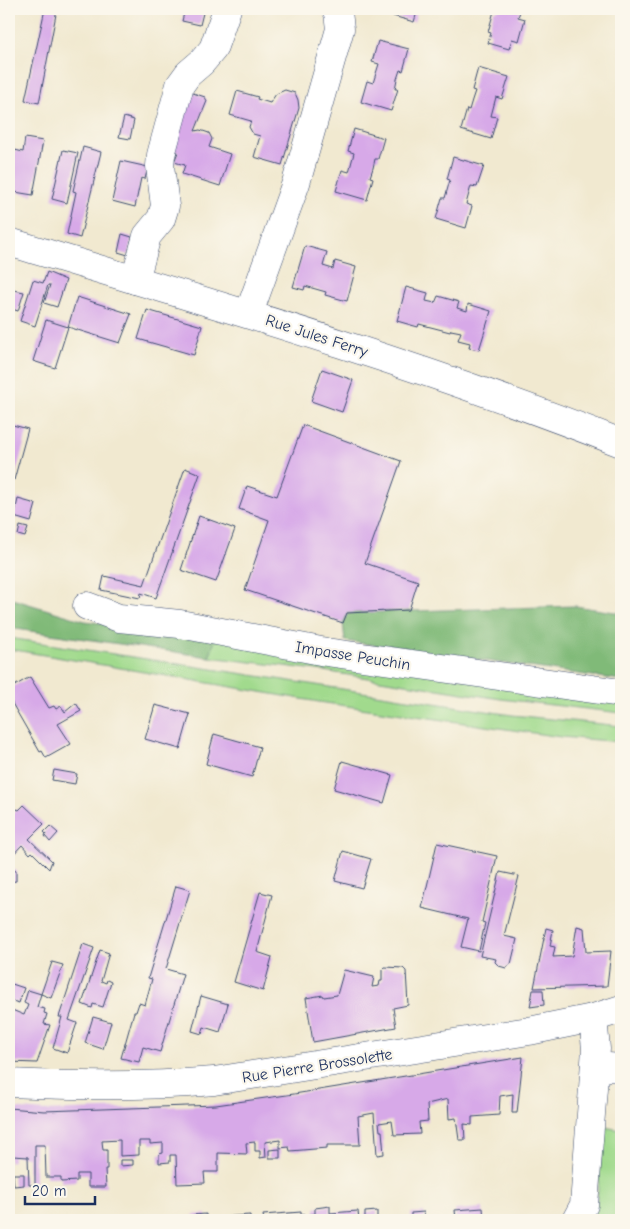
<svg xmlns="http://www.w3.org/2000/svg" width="630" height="1229" viewBox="0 0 630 1229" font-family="'Comic Neue',sans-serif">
  <rect width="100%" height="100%" fill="#fbf7ec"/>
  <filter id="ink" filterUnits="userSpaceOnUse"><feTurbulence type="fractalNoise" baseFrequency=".02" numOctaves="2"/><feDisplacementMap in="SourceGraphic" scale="10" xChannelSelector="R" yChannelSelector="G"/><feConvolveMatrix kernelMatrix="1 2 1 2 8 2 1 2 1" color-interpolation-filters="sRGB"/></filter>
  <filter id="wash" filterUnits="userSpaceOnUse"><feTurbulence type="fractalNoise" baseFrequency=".0096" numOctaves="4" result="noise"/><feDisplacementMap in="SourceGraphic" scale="20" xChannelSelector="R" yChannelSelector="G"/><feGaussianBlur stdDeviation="1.12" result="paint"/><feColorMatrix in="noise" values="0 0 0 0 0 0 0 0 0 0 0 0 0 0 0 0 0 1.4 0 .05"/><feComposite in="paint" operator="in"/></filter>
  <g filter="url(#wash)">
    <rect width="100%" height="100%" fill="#f1e9d0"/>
    <g fill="#a1da8d" stroke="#5e8476">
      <path d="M9 638 512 715 621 726V742L561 737 319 702 9 649Z"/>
      <path d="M216 638 621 704V713L501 699 317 670 209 657Z"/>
      <path d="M604 1127 621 1130V1220H592L596 1210Z"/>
    </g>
    <g fill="#80ba78" stroke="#4e746b">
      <path d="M9 598 85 621 216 638 209 657 9 628Z"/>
      <path d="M575 606 621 613V680L345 641 343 623 347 613Z"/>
    </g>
    <g id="blocks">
      <g fill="#d7a9e8">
        <path d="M45 9H57L39 103 25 100Z"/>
        <path d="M185 9H204L200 25 182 21Z"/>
        <path d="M395 9H421L420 13 417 12 414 22 393 16Z"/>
        <path d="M498 9H521L518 17 525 19 519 41 512 39 509 49 488 43 491 33 488 32 494 11H497Z"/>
        <path d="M378 41 409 49 403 71 400 70 397 79 395 89H398L391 111 361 102 367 81 373 83 379 64 372 62Z"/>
        <path d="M478 68 509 77 502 99 496 97 491 116 497 117 491 139 461 130 467 109 469 110 472 100 475 91 472 90Z"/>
        <path d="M285 90 295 93 298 100 299 108 282 165 254 157 260 136 253 134 249 127 251 121 230 115 237 91 258 97 257 99 270 103 276 94Z"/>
        <path d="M187 91 205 97 207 101 195 131 200 130 209 133 212 139 209 147 230 154 220 186 182 174 185 165 174 162 178 152 169 149Z"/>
        <path d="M124 117 134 120 130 139 119 137Z"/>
        <path d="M354 129 384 138 378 159H375L373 168 370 177 373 178 367 200 336 191 342 170 349 172 354 153 348 151Z"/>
        <path d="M25 138 43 141 33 195 9 191 15 150 23 152Z"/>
        <path d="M83 147 101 152 80 238 67 234 76 192 73 191Z"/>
        <path d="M63 150 78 153 67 203 52 199Z"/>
        <path d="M453 157 484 166 477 187 471 186 466 204 472 206 466 228 436 219 442 198H445L450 180 447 179Z"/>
        <path d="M121 161 148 167 145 179 141 178 135 207 112 201Z"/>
        <path d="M122 234 132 237 128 255 118 252Z"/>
        <path d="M305 246 327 252 323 266 333 269 335 261 356 267 347 301 325 295 326 292 305 286 304 290 293 287Z"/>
        <path d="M47 272 66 280 57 307 44 303 50 285H48L35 326 20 321 33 280 43 283Z"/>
        <path d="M406 287 428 293 426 301 435 303 438 296 459 302 457 308 467 311 468 304 491 311 479 350 469 348 470 343 458 340 461 332 451 330 450 332 419 324 418 327 397 321Z"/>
        <path d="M14 290 24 292 18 311 9 308Z"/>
        <path d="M77 297 131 314 120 343 68 327Z"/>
        <path d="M147 310 202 326 194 355 138 339Z"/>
        <path d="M46 320 68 327 55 368 33 361Z"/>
        <path d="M322 369 353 380 342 412 311 401Z"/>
        <path d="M9 424 28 429 14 480 9 478Z"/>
        <path d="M303 425 401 461 365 563 418 581 409 610 347 613 343 623 245 590 269 520 239 509 247 486 277 496Z"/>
        <path d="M185 468 200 474 156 598 141 593 140 598 101 590 104 576 144 585Z"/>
        <path d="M18 499 36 504 31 522 14 517Z"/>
        <path d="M199 516 235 529 216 582 181 570Z"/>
        <path d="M20 526 28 528 25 537 18 535Z"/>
        <path d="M30 677 49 708 54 706 56 709 61 706 65 712 76 703 81 711 58 724 71 744 46 758 42 751 40 752 9 698 11 697 9 689Z"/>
        <path d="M155 705 190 714 180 749 145 739Z"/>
        <path d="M214 734 260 747 252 777 206 764Z"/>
        <path d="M342 761 392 775 384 803 334 789Z"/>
        <path d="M54 770 77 774 75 784 52 780Z"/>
        <path d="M24 805 44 824 29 839 52 861 49 869 32 852 30 854 22 845 9 859V817L17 809 19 810Z"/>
        <path d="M50 826 58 833 50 842 45 836 46 834 44 832Z"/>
        <path d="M437 843 497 856 482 922 485 923 479 951 461 947 468 919 422 908Z"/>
        <path d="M343 851 371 859 362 888 335 881Z"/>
        <path d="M9 870H16V881L9 882Z"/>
        <path d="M500 872 519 876 504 936 517 939 511 964 506 968 499 966 495 962 496 959 480 956Z"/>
        <path d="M176 886 190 890 166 969 183 974 160 1052 143 1047 139 1062 121 1058 134 1012H136L139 1003 145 1005 152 979 148 978Z"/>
        <path d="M260 892 272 895 257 952 272 957 263 991 234 982Z"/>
        <path d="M577 926 584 928 586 952 611 951 607 986 534 988 546 928 553 930 550 946 555 947 553 957 572 956Z"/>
        <path d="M83 944 94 948 69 1020 77 1023 67 1053 53 1048 62 1017H59Z"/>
        <path d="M100 950 109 953 101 981 106 983 107 980 111 982 103 1007 93 1004 92 1008 82 1004Z"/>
        <path d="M52 962 63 965 51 998 41 994Z"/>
        <path d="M385 967 403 968 406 971 408 1005 393 1008 396 1027 313 1042 306 998 323 995 324 997 337 995 344 970 374 977 372 987 379 986 380 981H382V970Z"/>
        <path d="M9 983 24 988 19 1003 9 1000Z"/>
        <path d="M28 990 41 994 37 1007 45 1009 44 1013 47 1014 44 1024 50 1025 37 1063 9 1062V1018L12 1010 24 1015 28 1005 24 1003Z"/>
        <path d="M533 990H543L544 1005 530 1007Z"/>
        <path d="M201 996 228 1004 220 1032 204 1027 202 1034 192 1031Z"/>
        <path d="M93 1017 111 1022 103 1049 85 1043Z"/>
        <path d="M523 1057 517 1113H512L513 1094 500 1096 499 1115 472 1117V1125L464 1124 465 1140H459L456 1118 449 1119 448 1099 427 1104 428 1121 419 1122 420 1134 394 1135 392 1121 379 1123 380 1131H382L384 1154 377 1155 374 1113 358 1116 360 1145H327V1148L290 1151 289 1147 280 1148V1140L265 1142 266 1157 260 1158V1151H255V1142L246 1143 247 1154 218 1153V1172H204L205 1183 177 1184 176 1155H170V1162L159 1163V1154L163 1153V1143L150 1144V1141H139V1155L120 1156V1140L102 1141 103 1150H107V1169H105L106 1187H88V1174H77V1181L61 1182V1177H46L45 1145H35V1185H29L28 1157 13 1156V1161L9 1162V1108L44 1111 216 1105 294 1094Z"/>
        <path d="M280 1149V1158H269V1150Z"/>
        <path d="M120 1160H133V1165L120 1166Z"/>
        <path d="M13 1174H24V1185L14 1186Z"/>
        <path d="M330 1206V1213L358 1211 359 1220H264L263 1215 301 1212V1215L315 1214V1208Z"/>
        <path d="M483 1208 484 1220H456L455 1210Z"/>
        <path d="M377 1211V1220H365V1212Z"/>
        <path d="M424 1212 425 1220H411V1213Z"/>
        <path d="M206 1214V1220H193V1215Z"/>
        <path d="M250 1215V1220H220V1217Z"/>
      </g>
    </g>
  </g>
  <g filter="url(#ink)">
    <use href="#blocks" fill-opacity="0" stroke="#3b4b6f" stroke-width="1"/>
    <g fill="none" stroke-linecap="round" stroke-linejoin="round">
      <g stroke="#3b4b6f" stroke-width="29">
        <g id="minor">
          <path d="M9 242C215 304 420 364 621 443"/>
          <path d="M135 280 147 236 161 219 165 206 160 166 161 155 180 85 188 74 202 62 213 49 227 9"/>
          <path d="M249 313 296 183 340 29 338 12 336 9"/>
          <path d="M87 606 119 618 180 624 326 652 621 693"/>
          <path d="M595 1066 621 1068"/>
          <path d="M576 1220 584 1205 596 1049 593 1018"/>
        </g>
      </g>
      <g stroke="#3b4b6f" stroke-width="29">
        <path id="major" d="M9 1083C77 1086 146 1087 214 1081L529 1031 593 1018 621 1009"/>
      </g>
      <use href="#minor" stroke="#fff" stroke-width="28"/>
      <use href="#major" stroke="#fff" stroke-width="28"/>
    </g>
  </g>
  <g text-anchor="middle" stroke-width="4.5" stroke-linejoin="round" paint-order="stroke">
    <g font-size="16" fill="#1b2f5e" stroke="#fbf7ec">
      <text transform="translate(317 335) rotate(18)" y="6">Rue Jules Ferry</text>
      <text transform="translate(353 655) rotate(9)" y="6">Impasse Peuchin</text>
      <text transform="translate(317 1065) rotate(-9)" y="6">Rue Pierre Brossolette</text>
    </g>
  </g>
  <rect width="630" height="1229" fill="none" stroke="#fbf7ec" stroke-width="30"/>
  <path d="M25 1196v8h70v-8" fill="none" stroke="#1b2f5e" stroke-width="2.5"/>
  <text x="32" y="1196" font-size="15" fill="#1b2f5e" stroke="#fbf7ec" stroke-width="4" paint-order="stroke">20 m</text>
</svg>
